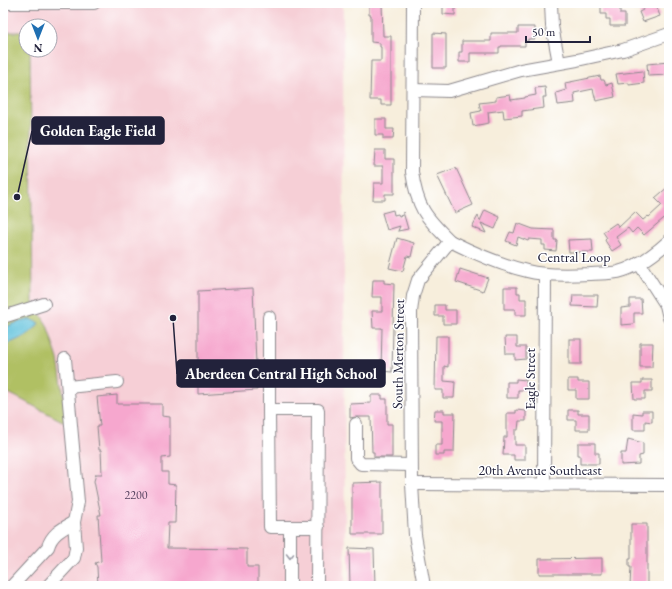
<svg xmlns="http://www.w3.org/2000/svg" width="672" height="589" viewBox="0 0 672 589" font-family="'EB Garamond',serif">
  <rect width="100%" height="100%" fill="#fff"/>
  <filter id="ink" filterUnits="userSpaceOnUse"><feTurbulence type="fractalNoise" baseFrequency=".025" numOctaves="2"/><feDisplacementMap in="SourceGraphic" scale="8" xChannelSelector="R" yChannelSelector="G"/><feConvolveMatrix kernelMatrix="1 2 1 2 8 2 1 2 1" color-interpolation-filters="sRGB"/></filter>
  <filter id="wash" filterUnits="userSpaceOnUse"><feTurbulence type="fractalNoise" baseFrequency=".012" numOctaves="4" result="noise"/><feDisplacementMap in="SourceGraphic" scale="16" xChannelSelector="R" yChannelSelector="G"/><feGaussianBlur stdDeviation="0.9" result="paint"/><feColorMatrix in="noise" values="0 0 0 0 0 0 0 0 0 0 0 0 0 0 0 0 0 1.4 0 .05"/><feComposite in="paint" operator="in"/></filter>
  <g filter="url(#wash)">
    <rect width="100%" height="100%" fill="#f7eedc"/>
    <path fill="#f6cfd6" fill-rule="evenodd" d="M3 3H343L345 586H3ZM26 26H50V50H26Z"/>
    <path fill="#b0c063" stroke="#69714f" d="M3 32H26V50H30L33 302 47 325 58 359 68 424 3 390Z"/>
    <path fill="#5ec1dc" stroke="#40728c" d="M31 319 39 323C31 336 16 340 3 346V328L16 323Z"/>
    <g id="blocks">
      <g fill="#f6a7ce">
        <path d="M369 3H382L383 36H391V105H381V100H370L371 61H381V47H380V43L371 42V15H369Z"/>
        <path d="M443 3H455V15L443 14Z"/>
        <path d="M601 3H620V14H625V26H610V19H606V14H601Z"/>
        <path d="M641 3H655L660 16 643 22 639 12 643 10Z"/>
        <path d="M518 27H535V39H528V41H525V46H501V47H499V53H470V62H459V52H462V41H491V33H518Z"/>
        <path d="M433 33 446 34V68H433Z"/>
        <path d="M669 62V75L648 76 647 64Z"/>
        <path d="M643 71 644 83 629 85V83L618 84 616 74Z"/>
        <path d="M600 76 601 80H604L606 85 612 83 615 97 596 101 593 89 574 93 575 103 558 105 556 93 566 90 565 83Z"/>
        <path d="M545 87 546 97H543L544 108 522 111V116L504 118 503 110 488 112 489 123 473 126 471 113 481 111 479 103 496 101V97L510 95 511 100 525 98V97L536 95 535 88Z"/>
        <path d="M375 119H386V129H394L393 139H383V135H375Z"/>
        <path d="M375 150H385V159H394V194H385V200H373L374 183H383V166H374Z"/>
        <path d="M456 168 473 205 455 213 437 175Z"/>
        <path d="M669 186V214L644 235 637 228 632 233 628 228 616 237 621 245 612 251 606 242 605 240 607 238 603 232 616 223 619 227 635 212 643 220 648 216 649 217 662 205 655 198Z"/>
        <path d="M393 210 394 215 398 214 399 216 403 215V212L408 229 398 231 400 226 387 230 382 213Z"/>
        <path d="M485 210 500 217 495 229 481 223 486 233 472 227 478 216 480 221Z"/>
        <path d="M517 223 533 229 554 230V240H557L556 251 545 250V245H542V240L529 239 528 241 518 237 516 245 506 241 510 232 514 233Z"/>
        <path d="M397 238 414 243 411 257 407 256 403 271 389 268Z"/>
        <path d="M592 239 593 252H569L568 240Z"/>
        <path d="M460 269 488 278 483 291 456 282Z"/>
        <path d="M373 280H384V283L394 284 392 372 381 371 382 328H373L372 311H382V297H372Z"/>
        <path d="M504 287H517V293H520V299H526V315H515V309H504Z"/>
        <path d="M253 288 257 390 198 394V291Z"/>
        <path d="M573 295H598L597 307 572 306Z"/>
        <path d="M630 299H641L642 313H634V324L621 325V308L630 307Z"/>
        <path d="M435 305H445V310H456V324H443V316H435Z"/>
        <path d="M436 336H448V367L444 366V381L455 382 454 398H443V390H435Z"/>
        <path d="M505 337H517V347H526V359L515 360V354H506Z"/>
        <rect x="569" y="339" width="12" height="25"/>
        <path d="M640 343H653L652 367H640Z"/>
        <path d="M516 379 526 380V390H518V398H507V382H516Z"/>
        <path d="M568 379H578V382H589V399H576V390H568Z"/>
        <path d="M642 380H652V391H645V399H634L633 383H642Z"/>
        <path d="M117 395V404H162V416L170 417V457L162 458V472H168V484L176 485 175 523H168L167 548 247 549V567H258V586H98L97 567 95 563 101 561 98 515H101L94 481 96 474H102L101 450H99L97 426H100L97 397Z"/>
        <path d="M371 395H382V399H387V424H392V457H374V452H372L371 417H356L350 418V404L371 403Z"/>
        <path d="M435 410H444V413H455L454 452H444V455H435V445H442V421H434Z"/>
        <path d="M516 410 526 411V421H519L518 430H515V445H525V460H514V455H503L504 437H507V413H516Z"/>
        <path d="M568 410H578V414H589V430H576V420H568Z"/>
        <path d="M642 411H652V422L645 421V430H633V413L642 414Z"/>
        <path d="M628 439 643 443V455L639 456V464L621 465V453H626Z"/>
        <path d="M578 443H595V453H599V464H580V455H578Z"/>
        <path d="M382 482V534H352V483Z"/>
        <path d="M631 524H647V586H630L631 567H629V559H631Z"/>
        <path d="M349 548 374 549 375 586H350Z"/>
        <path d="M602 558V574H539V559Z"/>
      </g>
    </g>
  </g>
  <g filter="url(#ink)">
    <use href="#blocks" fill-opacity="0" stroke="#8c888c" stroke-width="1"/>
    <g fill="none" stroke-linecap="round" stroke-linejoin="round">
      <g stroke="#8c888c" stroke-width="14">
        <g id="minor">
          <path d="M3 3H94"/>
          <path d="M413 3 412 172C417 207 425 217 450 241L418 280 413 296 411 312 412 484 415 535 424 586"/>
          <path d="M551 3 552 26 559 63"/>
          <path d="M413 90 449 91 521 70 577 60 623 50 669 34"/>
          <path d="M450 241C474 253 501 265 527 271 545 276 571 275 590 274 599 273 609 274 618 272 637 267 655 254 669 241"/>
          <path d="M639 263 666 305 669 318"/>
          <path d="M3 317 44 304"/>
          <path d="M269 317V410"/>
          <path d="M68 387 117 382"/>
          <path d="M356 424V458L361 464 411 465"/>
          <path d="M412 484 669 485"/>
          <path d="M544 485 545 274"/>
          <path d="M12 586 48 547C52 533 64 528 74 522"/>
          <path d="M48 586 74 558 76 548 74 522 78 502 65 359"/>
          <path d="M290 586V527"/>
          <path d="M317 586 318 410H269L270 527H318"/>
        </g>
      </g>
      <use href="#minor" stroke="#fff" stroke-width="12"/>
    </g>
    <defs><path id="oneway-chevron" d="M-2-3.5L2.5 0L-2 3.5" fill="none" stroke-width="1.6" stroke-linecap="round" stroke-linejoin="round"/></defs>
    <use stroke="#9c9ca7" href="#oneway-chevron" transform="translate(290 556) rotate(90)"/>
  </g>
  <g text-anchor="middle" stroke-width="3" stroke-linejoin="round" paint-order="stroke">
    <g font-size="12" fill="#574360">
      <text x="136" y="499">2200</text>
    </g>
    <g font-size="14" fill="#22223b" stroke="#fff">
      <text x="574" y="262">Central Loop</text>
      <text transform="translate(398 354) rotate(-89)" y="5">South Merton Street</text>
      <text transform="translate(530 379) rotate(-90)" y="5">Eagle Street</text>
      <text x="540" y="475">20th Avenue Southeast</text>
    </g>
  </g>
  <path fill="none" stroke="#22223b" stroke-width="1.5" d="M17 197L32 131M173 318L177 374"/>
  <g fill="#22223b" stroke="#fff" stroke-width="1.5">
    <circle cx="17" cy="197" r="4"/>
    <circle cx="173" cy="318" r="4"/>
  </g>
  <g fill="#22223b" stroke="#22223b" stroke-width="1.5">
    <rect x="32" y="117" width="132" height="27" rx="4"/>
    <rect x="177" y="360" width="208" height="27" rx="4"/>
  </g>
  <g font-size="15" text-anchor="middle" font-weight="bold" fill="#fff">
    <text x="98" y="136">Golden Eagle Field</text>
    <text x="281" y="379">Aberdeen Central High School</text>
  </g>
  <rect width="672" height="589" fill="none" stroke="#fff" stroke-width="16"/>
  <g transform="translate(38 38) rotate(180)"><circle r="19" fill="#ffffff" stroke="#a7a7b1"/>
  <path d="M0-3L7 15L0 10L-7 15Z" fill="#1f6fb2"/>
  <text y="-6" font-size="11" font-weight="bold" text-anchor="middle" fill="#22223b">N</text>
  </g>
  <path d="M526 36v6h64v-6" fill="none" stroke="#22223b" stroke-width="2"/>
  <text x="532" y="36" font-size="12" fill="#22223b" stroke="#ffffff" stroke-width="3" paint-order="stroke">50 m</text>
</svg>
